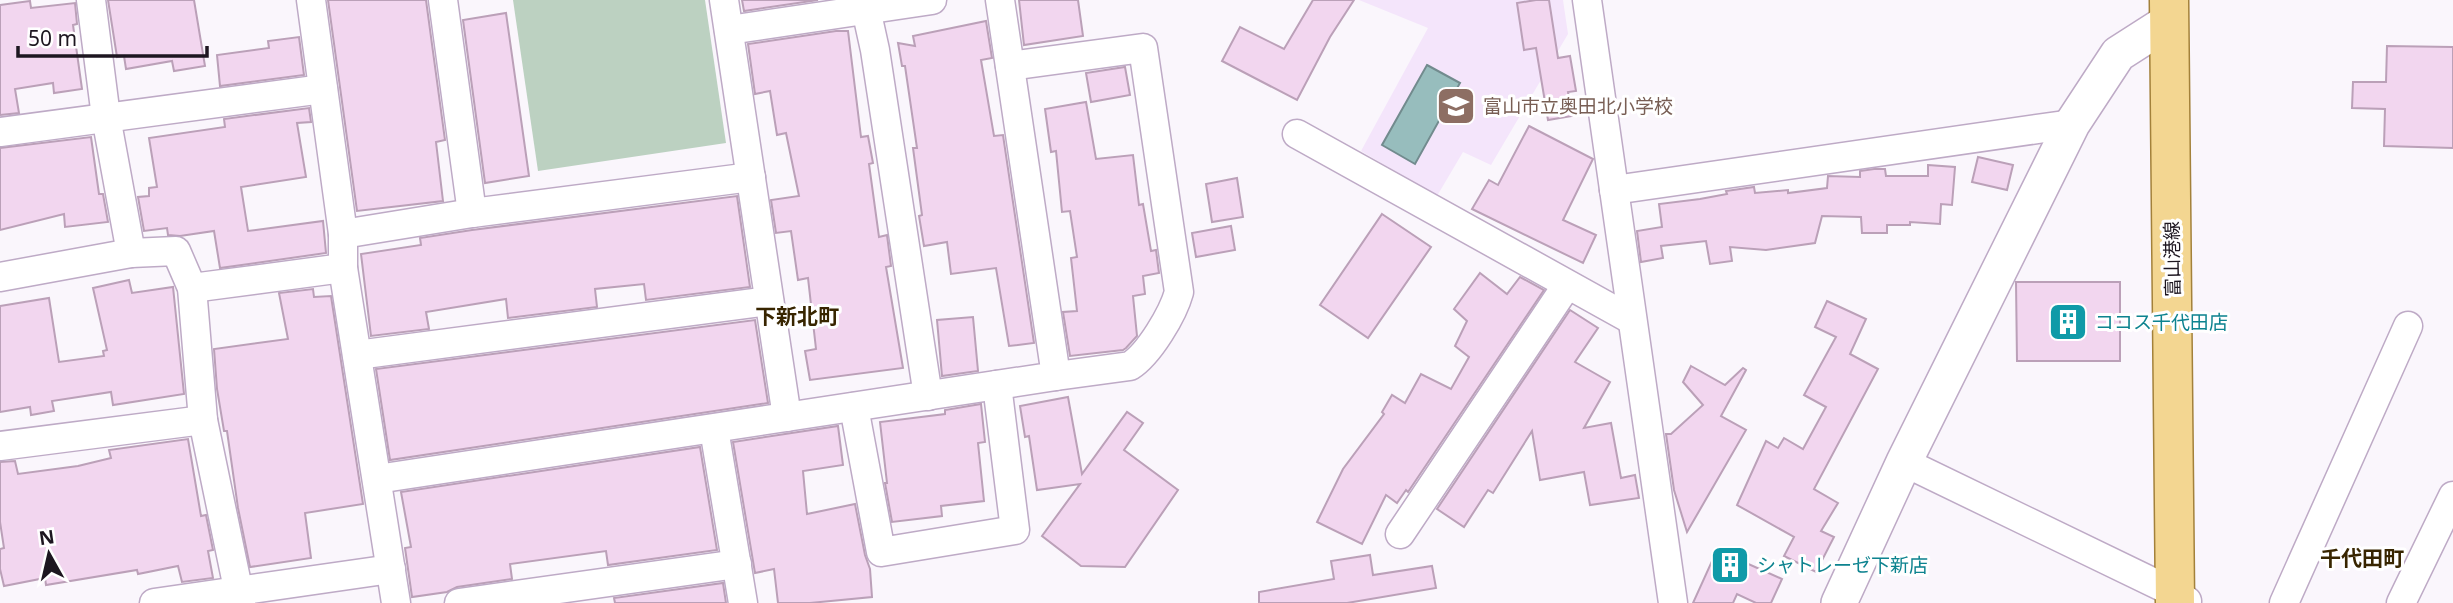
<svg xmlns="http://www.w3.org/2000/svg" width="2453" height="603" viewBox="0 0 2453 603" font-family="'Noto Sans','Noto Sans JP',sans-serif">
  <rect width="100%" height="100%" fill="#faf6fc"/>
  <path fill="#f4e5fb" d="M1359 0H1563L1568 34 1491 165 1463 152 1437 196 1361 151 1428 28Z"/>
  <path fill="#bcd1c1" d="M513 0H705L726 143 538 171Z"/>
  <path fill="#97bdbd" stroke="#728b8e" stroke-width="2" d="M1427 65 1460 83 1415 164 1382 145Z"/>
  <g fill="#f2d6ef" stroke="#bba0b8" stroke-width="2">
    <path d="M108 0H194L205 66 174 71 172 61 126 69 124 56 117 57Z"/>
    <path d="M328 0H426L445 140 436 142 443 201 357 211Z"/>
    <path d="M742 0H818L744 11Z"/>
    <path d="M1019 0H1078L1083 36 1024 45Z"/>
    <path d="M1313 0H1354L1330 37 1297 100 1222 61 1240 27 1284 49Z"/>
    <path d="M1536 0H1549L1558 58 1570 56 1576 91 1568 92 1572 116 1548 120 1536 48 1524 50 1517 3Z"/>
    <path d="M30 1 31 8 75 3 77 24 73 25 82 89 54 93 53 83 15 89 19 113 0 115V5Z"/>
    <path d="M506 13 529 176 485 183 463 20Z"/>
    <path d="M986 21 992 58 981 60 994 136 1003 135 1034 343 1009 346 996 268 951 274 947 242 924 246 919 216 922 215 913 148H917L905 66H902L898 43 915 46 913 36Z"/>
    <path d="M836 31H848L861 137 868 136 873 163 869 164 879 237 887 235 891 266 886 267 903 368 810 380 805 351 816 349 808 278 798 280 791 231 776 233 771 200 799 196 786 133 777 135 770 91 755 94 748 44Z"/>
    <path d="M299 37 304 75 220 86 217 55 269 48 268 41Z"/>
    <path d="M2387 46 2453 47V148L2384 146 2385 109 2352 108 2353 82H2386Z"/>
    <path d="M1125 67 1130 95 1091 102 1086 73Z"/>
    <path d="M1086 102 1096 159 1133 155 1139 205 1143 204 1151 251 1156 250 1159 273 1143 276 1145 294 1133 296 1137 336 1126 348 1123 350 1070 356 1063 312 1077 311 1071 258 1077 257 1070 211 1062 212 1056 151 1051 152 1045 109Z"/>
    <path d="M309 108 311 122 297 123 306 177 241 187 248 231 323 221 326 253 220 268 214 231 180 236 168 235 167 228 144 231 138 197 149 196V188L157 187 149 138 225 127 224 119Z"/>
    <path d="M1529 126 1593 159 1563 220 1596 235 1583 263 1472 209 1489 180 1498 185Z"/>
    <path d="M91 137 99 194H103L108 222 65 227 64 214 0 230V148Z"/>
    <path d="M1978 157 2013 165 2007 190 1972 182Z"/>
    <path d="M1928 165 1955 167 1952 205 1941 204 1940 224 1910 222V225H1887V233H1862L1861 217 1822 216 1815 243 1766 250 1730 247 1732 261 1710 264 1706 241 1661 246 1663 258 1641 262 1637 231 1662 227 1659 204 1700 199 1727 194 1726 191 1754 187 1755 193 1788 190V193L1827 188 1828 176 1860 177V171L1874 169H1885L1886 176H1928Z"/>
    <path d="M1237 178 1243 217 1212 222 1206 184Z"/>
    <path d="M737 196 750 287 646 300 644 284 595 289 597 307 508 318 506 299 426 312 429 329 371 336 361 254 421 245 420 238 472 230Z"/>
    <path d="M1382 214 1431 247 1368 338 1320 305Z"/>
    <path d="M1231 226 1235 250 1196 257 1192 233Z"/>
    <path d="M1480 273 1507 294 1520 277 1544 290 1408 492 1406 490 1397 503 1386 495 1362 544 1317 522 1343 469 1384 414 1382 412 1392 395 1405 403 1421 374 1451 389 1469 357 1455 346 1467 321 1454 309Z"/>
    <path d="M129 280 132 293 173 287 184 394 113 405 111 392 52 401 54 411 31 415 30 407 0 412V306L49 298 59 362 104 356 103 351 107 350 93 288Z"/>
    <path d="M2016 282H2120V361H2017Z"/>
    <path d="M313 289 314 297 331 296 363 504 305 513 311 558 250 567 238 508 227 431H224L217 389 214 349 288 339 279 293Z"/>
    <path d="M1827 301 1866 319 1850 354 1878 369 1814 489 1838 503 1821 531 1834 537 1816 572 1784 556 1794 537 1737 505 1766 441 1778 448 1784 438 1803 449 1826 407 1804 395 1836 337 1815 327Z"/>
    <path d="M1570 310 1598 328 1575 362 1610 382 1584 428 1611 423 1621 478 1635 475 1639 498 1590 505 1584 472 1540 480 1532 431 1493 493 1488 490 1464 527 1437 509Z"/>
    <path d="M973 317 978 371 942 376 937 320Z"/>
    <path d="M755 320 768 403 390 460 376 369Z"/>
    <path d="M1691 366 1725 385 1743 368 1746 370 1721 416 1746 430 1687 532 1674 490 1666 434H1671L1703 405 1683 382Z"/>
    <path d="M1068 397 1082 474 1127 412 1143 423 1124 450 1178 490 1125 567 1081 566 1042 536 1080 484 1037 490 1029 436 1025 437 1020 406Z"/>
    <path d="M981 404 985 442 978 443 984 501 941 506 942 516 892 522 885 483H887L880 422 945 414V410Z"/>
    <path d="M838 426 843 465 803 471 807 514 855 504 865 555 870 569 872 597 810 603H778L774 569 755 573 733 442Z"/>
    <path d="M188 439 201 516 206 515 213 550 208 551 213 578 182 582 178 566 138 574 137 570 46 585 45 578 4 586 0 569V549L4 548 0 522V462L15 461 18 474 78 466 111 458 109 450Z"/>
    <path d="M700 447 717 550 608 565 606 551 510 564 512 579 457 587 447 592 412 597 405 548 411 547 401 492Z"/>
    <path d="M1717 550 1782 579 1771 603H1756L1737 594 1733 603H1693Z"/>
    <path d="M1370 555 1373 575 1432 566 1436 588 1347 603H1259V592L1334 579 1331 561Z"/>
    <path d="M723 583 726 603H615L614 598Z"/>
  </g>
  <g fill="none" stroke-linecap="round" stroke-linejoin="round">
    <g stroke="#beaac6" stroke-width="31">
      <g id="minor">
        <path d="M91 0 106 117 131 253"/>
        <path d="M311 0 343 234V268L396 603"/>
        <path d="M443 0 472 213"/>
        <path d="M724 0 787 417"/>
        <path d="M864 0 875 50 928 396"/>
        <path d="M1587 0 1673 603"/>
        <path d="M729 30 932 0"/>
        <path d="M1010 66 1143 48 1179 292C1173 314 1149 354 1130 366L1056 376"/>
        <path d="M0 132 323 89"/>
        <path d="M1297 134 1632 320"/>
        <path d="M1614 190 2072 124"/>
        <path d="M343 234 472 213 751 177"/>
        <path d="M0 277 131 253 176 251 192 288 203 420 241 603"/>
        <path d="M192 288 343 268"/>
        <path d="M357 355 769 301"/>
        <path d="M854 407 881 552 1015 530 997 385"/>
        <path d="M714 429 743 603"/>
        <path d="M0 446 203 420"/>
        <path d="M1904 462 2175 593 2187 601"/>
        <path d="M377 479 1056 376 1000 0"/>
        <path d="M1400 534 1567 285"/>
        <path d="M154 603 391 569"/>
        <path d="M459 603 737 564"/>
        <path d="M2284 603 2408 326"/>
        <path d="M2401 603 2453 496"/>
      </g>
    </g>
    <g stroke="#beaac6" stroke-width="38">
      <path id="tertiary" d="M1839 603 1904 462 2072 124 2118 54 2168 22"/>
    </g>
    <g stroke="#a3813a" stroke-width="41">
      <path id="primary" d="M2169 0 2175 603"/>
    </g>
    <use href="#minor" stroke="#fff" stroke-width="28"/>
    <use href="#tertiary" stroke="#fff" stroke-width="35"/>
    <use href="#primary" stroke="#f3d691" stroke-width="38"/>
  </g>
  <defs>
    <g id="school-square" transform="scale(2.0125)"><rect x="-9" y="-9" width="18" height="18" rx="4" fill="#8d6e63" stroke="#fff"/><path d="M0-5L7-2L0 1L-7-2ZM-4 1L0 2.5L4 1V4Q0 6-4 4Z" fill="#fff"/></g>
    <g id="building-square" transform="scale(2.0125)"><rect x="-9" y="-9" width="18" height="18" rx="4" fill="#0f9aa8" stroke="#fff"/><path d="M-4-6H4V6H1V3H-1V6H-4ZM-2.5-4.3h1.7v1.8h-1.7ZM.8-4.3h1.7v1.8H.8ZM-2.5-1h1.7V.8h-1.7ZM.8-1h1.7V.8H.8Z" fill="#fff"/></g>
  </defs>
  <g fill-rule="evenodd">
    <use href="#school-square" x="1456" y="106"/>
    <use href="#building-square" x="2068" y="322"/>
    <use href="#building-square" x="1730" y="565"/>
  </g>
  <g text-anchor="middle" stroke-width="6" stroke-linejoin="round" paint-order="stroke">
    <g font-size="19" fill="#785e54" stroke="#fff" text-anchor="start">
      <text x="1483" y="113">富山市立奥田北小学校</text>
    </g>
    <g font-size="19" fill="#1d1620" stroke="#fff">
      <text transform="translate(2172 259) rotate(-91)" y="7">富山港線</text>
    </g>
    <g font-size="19" fill="#0d838f" stroke="#fff" text-anchor="start">
      <text x="2095" y="329">ココス千代田店</text>
      <text x="1757" y="572">シャトレーゼ下新店</text>
    </g>
    <g font-size="21" font-weight="bold" fill="#382500" stroke="#fff">
      <text x="797" y="324">下新北町</text>
      <text x="2362" y="566">千代田町</text>
    </g>
  </g>
  <g transform="translate(49 554) rotate(352)" stroke="#ffffff" stroke-width="5" paint-order="stroke">
  <path d="M0-5L12 26L0 18L-12 26Z" fill="#1d1620"/>
  <text y="-10" font-size="19" font-weight="bold" text-anchor="middle" fill="#1d1620">N</text>
  </g>
  <path d="M18 46v10h189v-10" fill="none" stroke="#1d1620" stroke-width="3.5"/>
  <text x="28" y="46" font-size="21" fill="#1d1620" stroke="#ffffff" stroke-width="5" paint-order="stroke">50 m</text>
</svg>
